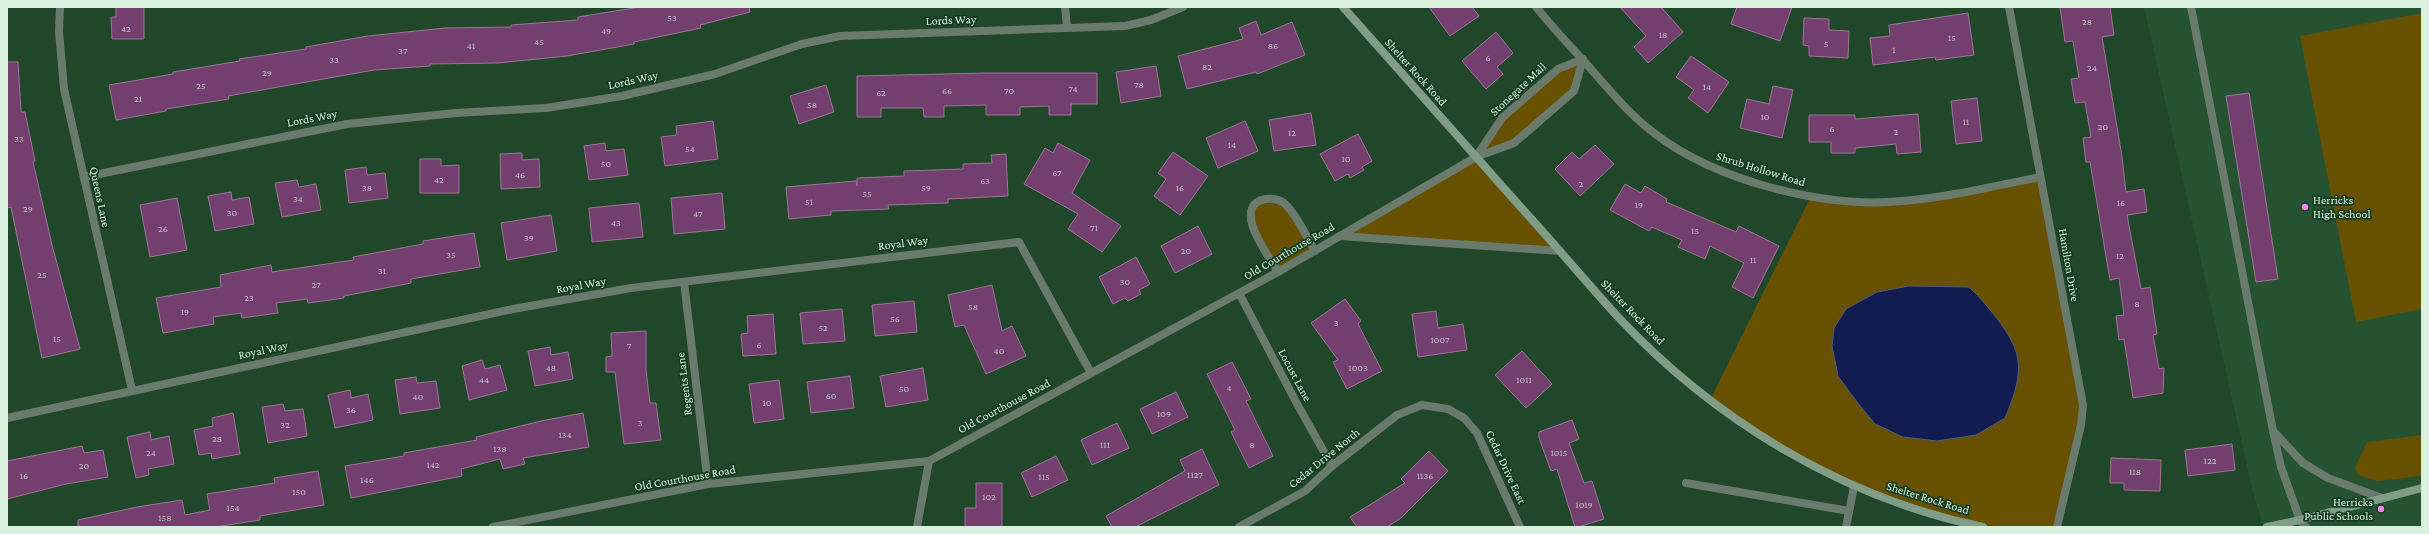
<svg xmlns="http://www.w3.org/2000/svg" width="2429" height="534" viewBox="0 0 2429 534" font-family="'Crimson Pro',serif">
  <rect width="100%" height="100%" fill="#20472a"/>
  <path fill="#255332" d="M2144 7H2422V527H2306L2300 520 2263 525 2253 492Z"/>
  <g fill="#675101">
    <path d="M2422 13V309L2356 322 2300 36Z"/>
    <path d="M1583 59 1574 91 1514 143 1476 157 1560 251 1340 236 1476 157 1502 118 1558 69Z"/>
    <path d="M2040 177 2084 413 2057 527H1983L1908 508 1799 458 1710 400 1811 196 1902 202Z"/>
    <path d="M1259 201 1283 202 1315 251 1278 272 1250 222Z"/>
    <path d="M2422 435V476L2377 481 2358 475 2355 468 2367 442Z"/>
  </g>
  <path fill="#131c50" stroke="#4f5c7b" d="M1909 286 1969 287C1984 301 2013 335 2017 355 2022 376 2013 399 2005 418L1976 435 1937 441 1903 437 1875 424 1857 402 1838 376 1832 346 1834 328 1846 309 1877 292Z"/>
  <g fill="#733f6e" stroke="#9c7697">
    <path d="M116 7H144V39H112L111 17H116Z"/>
    <path d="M640 7H749L750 12 700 25 701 28 634 42V44L567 56 497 63 430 64V66L374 70 228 96 229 99 166 109V111L116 120 109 85 173 74V72L240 61 239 59 306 49V47L368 36 445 28 511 27V25L578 20V17Z"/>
    <path d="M1429 7H1472L1479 16 1450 36Z"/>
    <path d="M1620 7H1661L1683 32 1648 63 1634 47 1646 36Z"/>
    <path d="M1737 7H1792L1780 41 1731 24Z"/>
    <path d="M2060 7H2110L2114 35 2102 37 2122 157 2126 192 2144 189 2147 212 2127 215 2141 289 2150 287 2157 334 2153 335 2159 369 2164 368 2163 393 2133 398 2124 339 2119 340 2116 316 2124 315 2119 278 2110 280 2090 162H2086L2083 138 2091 137 2085 102 2075 103 2071 79 2079 78 2073 41 2065 42Z"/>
    <path d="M1968 13 1974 55 1936 60 1935 57 1873 65 1870 38 1890 36 1889 25Z"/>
    <path d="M1804 18 1829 19V30L1849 31 1848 58 1809 56V46L1803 45Z"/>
    <path d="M1256 21 1261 35 1292 22 1305 55 1257 74 1256 72 1187 89 1178 56 1243 39 1239 28Z"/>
    <path d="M1496 32 1513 53 1497 67 1503 74 1486 89 1462 61Z"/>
    <path d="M1691 56 1729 82 1708 113 1688 98 1694 90 1676 77Z"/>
    <path d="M7 62H18L21 112H25L35 161 33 162 52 245 80 349 42 358 11 207 7 208Z"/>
    <path d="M1156 66 1161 96 1121 103 1116 72Z"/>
    <path d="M986 73H1097V104H1071V115H1049V106L1020 107V115H986V105L944 106V117H924L923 108H881V117H857V76Z"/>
    <path d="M826 85 834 112 799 124 790 96Z"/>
    <path d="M1773 86 1793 90 1782 138 1740 128 1747 99 1769 104Z"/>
    <path d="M2249 93 2278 279 2256 282 2226 96Z"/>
    <path d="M1977 98 1982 141 1956 144 1951 101Z"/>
    <path d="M1311 113 1316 145 1274 151 1269 120Z"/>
    <path d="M1918 114 1921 152 1897 154 1896 144 1855 148V153H1831V142H1809V115H1855V119Z"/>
    <path d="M713 121 718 159 665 166 661 137 677 135 676 126Z"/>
    <path d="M1245 121 1258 151 1218 168 1206 138Z"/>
    <path d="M1358 134 1372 161 1362 167 1364 170 1350 178 1348 174 1335 181 1320 154Z"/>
    <path d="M605 143 606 151 624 149 628 175 589 180 584 146Z"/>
    <path d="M1058 143 1090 160 1072 193 1121 226 1102 252 1068 229 1078 214 1024 184 1045 148 1053 153Z"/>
    <path d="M1595 145 1614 164 1580 196 1555 169 1572 152 1579 159Z"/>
    <path d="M1173 152 1208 176 1180 215 1154 196 1166 179 1158 173Z"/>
    <path d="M522 153V160L539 159 540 187 501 189 500 154Z"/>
    <path d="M1006 154 1008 196 948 199V203L888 205 889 209 831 211V215L789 219 786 187 856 181 857 186V178L904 176V171L963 169V164L992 163 991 155Z"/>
    <path d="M420 159H441V166L459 165V193H420Z"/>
    <path d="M366 167 367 175 385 173 388 198 349 203 345 170Z"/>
    <path d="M297 180 299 187 316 184 321 210 282 217 275 183Z"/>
    <path d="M1625 184 1641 193 1645 186 1667 199 1666 202 1736 232 1739 226 1779 246 1753 298 1732 287 1744 263 1710 246 1705 259 1678 247 1682 240 1652 227 1649 231 1610 210Z"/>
    <path d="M231 192 232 200 249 197 254 224 215 231 208 196Z"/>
    <path d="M722 193 725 229 674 234 671 198Z"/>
    <path d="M177 198 187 250 150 257 140 205Z"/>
    <path d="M639 203 643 237 592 242 589 208Z"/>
    <path d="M551 215 557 251 507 260 501 223Z"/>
    <path d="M1198 226 1212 254 1175 273 1161 246Z"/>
    <path d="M474 233 480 267 411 279V283L344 296V298L308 303 307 299 276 303 278 313 242 318 241 313 213 317 214 324 163 333 156 298 221 287 220 275 271 265 272 272 354 260 353 257 423 244V241Z"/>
    <path d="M1136 257 1150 284 1139 290 1141 294 1128 301 1125 298 1113 304 1099 277Z"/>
    <path d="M992 285 1002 331 1012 326 1026 356 986 374 964 325 955 327 948 295Z"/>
    <path d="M1345 299 1361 321 1358 324 1382 371 1347 389 1333 362 1338 360 1311 323Z"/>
    <path d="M914 301 917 332 875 336 872 305Z"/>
    <path d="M842 309 845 341 803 344 800 313Z"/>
    <path d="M1436 311 1438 328 1463 324 1467 350 1418 357 1412 314Z"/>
    <path d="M773 314 776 354 743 356 741 334 748 333 747 316Z"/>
    <path d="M646 331V370L650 403H656L661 440 624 444 615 372H606V357L612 356 611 333Z"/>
    <path d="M550 347 551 355 568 352 573 379 535 386 528 351Z"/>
    <path d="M1522 351 1552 384 1526 408 1495 375Z"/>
    <path d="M482 360 485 369 500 365 507 390 469 400 462 366Z"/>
    <path d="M1232 362 1251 399 1246 401 1273 456 1249 468 1231 432 1235 430 1207 374Z"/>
    <path d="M923 368 928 400 886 407 880 376Z"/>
    <path d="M850 376 854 408 811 413 807 382Z"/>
    <path d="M416 377 417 383 436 381 440 408 400 414 395 380Z"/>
    <path d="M779 380 784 419 754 423 749 384Z"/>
    <path d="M350 390 351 398 368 394 373 420 335 428 328 395Z"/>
    <path d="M1176 392 1188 417 1152 434 1140 409Z"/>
    <path d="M283 404 285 411 303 409 307 436 268 443 262 407Z"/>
    <path d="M233 413 240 454 212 459 211 453 199 455 194 430 213 426 212 418Z"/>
    <path d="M583 413 589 447 523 458 525 464 503 469 500 459 461 469 462 476 351 498 345 466 404 456V453L477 440 476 437 541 421Z"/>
    <path d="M1572 420 1579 439 1569 443 1584 483 1592 481 1604 519 1578 527H1575L1557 469 1551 471 1539 438V432Z"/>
    <path d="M1117 423 1129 448 1092 465 1081 440Z"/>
    <path d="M150 432 151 440 169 436 174 464 148 469 149 475 136 478 127 437Z"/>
    <path d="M2232 444 2235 470 2188 476 2185 450Z"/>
    <path d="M82 446 84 453 103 450 108 477 66 484 7 499V461Z"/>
    <path d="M1202 449 1219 485 1135 527H1112L1106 516 1185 471 1180 460Z"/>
    <path d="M1429 451 1448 471 1401 518 1387 527H1357L1350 517 1405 483 1401 479Z"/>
    <path d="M1056 456 1068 480 1032 497 1021 473Z"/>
    <path d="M2111 458 2161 460 2160 491 2124 490V483H2110Z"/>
    <path d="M318 471 324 505 260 516V520L215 527H78V520L137 507 182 500 185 515 210 510 207 494 275 483 274 478Z"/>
    <path d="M976 483H1002V527H965V508H976Z"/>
  </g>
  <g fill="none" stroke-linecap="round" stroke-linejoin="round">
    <g stroke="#6a7b6d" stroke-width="8">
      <path d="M2191 7 2273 431 2281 467 2300 520"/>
      <path d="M2274 432 2303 463 2328 478 2382 498"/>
    </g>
    <g stroke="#6a7b6d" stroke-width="8">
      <path d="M60 7 59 31 64 89 132 390"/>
      <path d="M1065 7 1067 27"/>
      <path d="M1536 7C1553 28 1572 48 1590 68 1610 91 1630 115 1654 133 1716 181 1825 209 1903 201 1949 197 1995 186 2040 177"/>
      <path d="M2009 7 2083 405 2081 425 2057 527"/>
      <path d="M1583 59 1574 91 1514 143 1476 157 1502 118 1558 69Z"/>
      <path d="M84 177 347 124 456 113 546 108 622 96 715 74 802 44 840 36 1125 26 1151 20 1183 7"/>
      <path d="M1278 272C1269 256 1230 207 1265 199 1271 198 1280 199 1285 204 1297 215 1306 236 1315 251"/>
      <path d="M684 282 708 484"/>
      <path d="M1239 293 1296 402 1332 466"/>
      <path d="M7 418 513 309 631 288 1019 242 1091 373"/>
      <path d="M1686 483 1849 511"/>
      <path d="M2300 520 2306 527"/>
      <path d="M917 527 929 461"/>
      <path d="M1239 527 1305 491 1332 466 1397 415 1422 405 1448 409 1464 418 1477 433 1520 527"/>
      <path d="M1846 527 1854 487"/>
    </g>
    <g stroke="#6a7b6d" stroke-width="8">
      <path d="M1340 236 1560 251"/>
      <path d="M493 527 708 484 929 461 1278 272 1476 157"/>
    </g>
    <g stroke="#819d87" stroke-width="8">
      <path d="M1343 7C1404 76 1465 144 1526 213 1557 247 1587 283 1618 317 1716 421 1843 498 1983 527"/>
      <path d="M2267 527 2300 520 2422 488"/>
    </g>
  </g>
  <g fill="#f788ec" stroke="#143c20" stroke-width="1.5">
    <circle cx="2305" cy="207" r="4"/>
    <circle cx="2381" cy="509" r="4"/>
  </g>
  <g text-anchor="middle" stroke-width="3.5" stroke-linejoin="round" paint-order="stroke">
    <g font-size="10" fill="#c0c4c2">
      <text x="672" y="21">53</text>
      <text x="2087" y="25">28</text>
      <text x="126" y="32">42</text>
      <text x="606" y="34">49</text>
      <text x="1663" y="38">18</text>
      <text x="1952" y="41">15</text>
      <text x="539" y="45">45</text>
      <text x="1826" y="47">5</text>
      <text x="471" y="49">41</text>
      <text x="1273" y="49">86</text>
      <text x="1894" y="53">1</text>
      <text x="403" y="54">37</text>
      <text x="1488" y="61">6</text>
      <text x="334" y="63">33</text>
      <text x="1207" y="70">82</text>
      <text x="2092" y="71">24</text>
      <text x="267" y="76">29</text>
      <text x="1139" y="88">78</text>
      <text x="201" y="89">25</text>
      <text x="1707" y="90">14</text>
      <text x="1073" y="92">74</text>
      <text x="947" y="94">66</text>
      <text x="1009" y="94">70</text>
      <text x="881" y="96">62</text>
      <text x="138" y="102">21</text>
      <text x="812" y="108">58</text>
      <text x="1765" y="120">10</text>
      <text x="1966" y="125">11</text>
      <text x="2103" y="130">20</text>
      <text x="1832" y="132">6</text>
      <text x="1896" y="135">2</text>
      <text x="1292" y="136">12</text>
      <text x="19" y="142">33</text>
      <text x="1232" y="148">14</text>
      <text x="690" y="152">54</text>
      <text x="1346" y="162">10</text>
      <text x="606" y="167">50</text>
      <text x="1057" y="176">67</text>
      <text x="520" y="178">46</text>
      <text x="439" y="183">42</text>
      <text x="985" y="184">63</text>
      <text x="1581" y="187">2</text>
      <text x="367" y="191">38</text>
      <text x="926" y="191">59</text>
      <text x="1180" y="191">16</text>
      <text x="867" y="197">55</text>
      <text x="298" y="202">34</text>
      <text x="809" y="205">51</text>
      <text x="2121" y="206">16</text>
      <text x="1639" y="208">19</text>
      <text x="28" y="212">29</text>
      <text x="232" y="216">30</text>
      <text x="698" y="217">47</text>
      <text x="616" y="226">43</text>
      <text x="1094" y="231">71</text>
      <text x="163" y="232">26</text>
      <text x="1695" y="234">15</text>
      <text x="529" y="241">39</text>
      <text x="1186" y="254">20</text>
      <text x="451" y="258">35</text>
      <text x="2120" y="259">12</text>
      <text x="1753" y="263">11</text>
      <text x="382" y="274">31</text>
      <text x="42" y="278">25</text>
      <text x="1125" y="285">30</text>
      <text x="316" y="288">27</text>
      <text x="249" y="301">23</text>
      <text x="2137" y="307">8</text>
      <text x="973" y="310">58</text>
      <text x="185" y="315">19</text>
      <text x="895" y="322">56</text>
      <text x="1336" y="326">3</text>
      <text x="823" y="331">52</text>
      <text x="57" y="342">15</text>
      <text x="1440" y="343">1007</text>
      <text x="759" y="348">6</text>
      <text x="629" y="349">7</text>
      <text x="999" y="354">40</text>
      <text x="551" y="371">48</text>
      <text x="1358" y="371">1003</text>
      <text x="484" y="383">44</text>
      <text x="1524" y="383">1011</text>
      <text x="1229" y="391">4</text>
      <text x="904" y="392">50</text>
      <text x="831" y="399">60</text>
      <text x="418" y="400">40</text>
      <text x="767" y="406">10</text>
      <text x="351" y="413">36</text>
      <text x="1164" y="417">109</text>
      <text x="640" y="426">3</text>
      <text x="285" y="428">32</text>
      <text x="565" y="438">134</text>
      <text x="217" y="442">28</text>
      <text x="1105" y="448">111</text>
      <text x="1252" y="448">8</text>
      <text x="500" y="452">138</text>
      <text x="151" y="456">24</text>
      <text x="1559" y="456">1015</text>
      <text x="2210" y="464">122</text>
      <text x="433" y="468">142</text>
      <text x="84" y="469">20</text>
      <text x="2135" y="475">118</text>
      <text x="1195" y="478">1127</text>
      <text x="24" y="479">16</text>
      <text x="1425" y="479">1136</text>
      <text x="1044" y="480">115</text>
      <text x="367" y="483">146</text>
      <text x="299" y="495">150</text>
      <text x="989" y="500">102</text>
      <text x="1584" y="508">1019</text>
      <text x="233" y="511">154</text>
      <text x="165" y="521">158</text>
    </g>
    <g font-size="12" fill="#daf0de" stroke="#143c20">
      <text transform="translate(951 20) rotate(-2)" y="4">Lords Way</text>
      <text transform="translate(1416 72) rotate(48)" y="4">Shelter Rock Road</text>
      <text transform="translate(633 80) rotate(-12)" y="4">Lords Way</text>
      <text transform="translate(1518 89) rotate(-43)" y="4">Stonegate Mall</text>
      <text transform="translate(312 118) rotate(-11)" y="4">Lords Way</text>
      <text transform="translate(1761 169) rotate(17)" y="4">Shrub Hollow Road</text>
      <text transform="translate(100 197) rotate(78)" y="4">Queens Lane</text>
      <text transform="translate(903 243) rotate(-7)" y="4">Royal Way</text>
      <text transform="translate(1289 251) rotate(-30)" y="4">Old Courthouse Road</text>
      <text transform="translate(2069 265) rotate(80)" y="4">Hamilton Drive</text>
      <text transform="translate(581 285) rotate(-10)" y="4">Royal Way</text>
      <text transform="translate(1633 312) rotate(46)" y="4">Shelter Rock Road</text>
      <text transform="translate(263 350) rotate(-12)" y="4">Royal Way</text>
      <text transform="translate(1295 375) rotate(62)" y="4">Locust Lane</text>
      <text transform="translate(684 384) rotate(-97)" y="4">Regents Lane</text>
      <text transform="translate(1004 406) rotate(-28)" y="4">Old Courthouse Road</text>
      <text transform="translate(1324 458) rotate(-39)" y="4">Cedar Drive North</text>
      <text transform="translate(1506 467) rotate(65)" y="4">Cedar Drive East</text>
      <text transform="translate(685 478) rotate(-10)" y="4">Old Courthouse Road</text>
      <text transform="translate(1928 498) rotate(17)" y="4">Shelter Rock Road</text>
    </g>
    <g font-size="12" fill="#daf0de" stroke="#143c20" text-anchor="start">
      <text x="2313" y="204">Herricks<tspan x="2313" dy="14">High School</tspan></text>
      <text x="2373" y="506" text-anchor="end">Herricks<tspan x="2373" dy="14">Public Schools</tspan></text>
    </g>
  </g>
  <rect width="2429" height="534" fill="none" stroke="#daf0de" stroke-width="16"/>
</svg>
